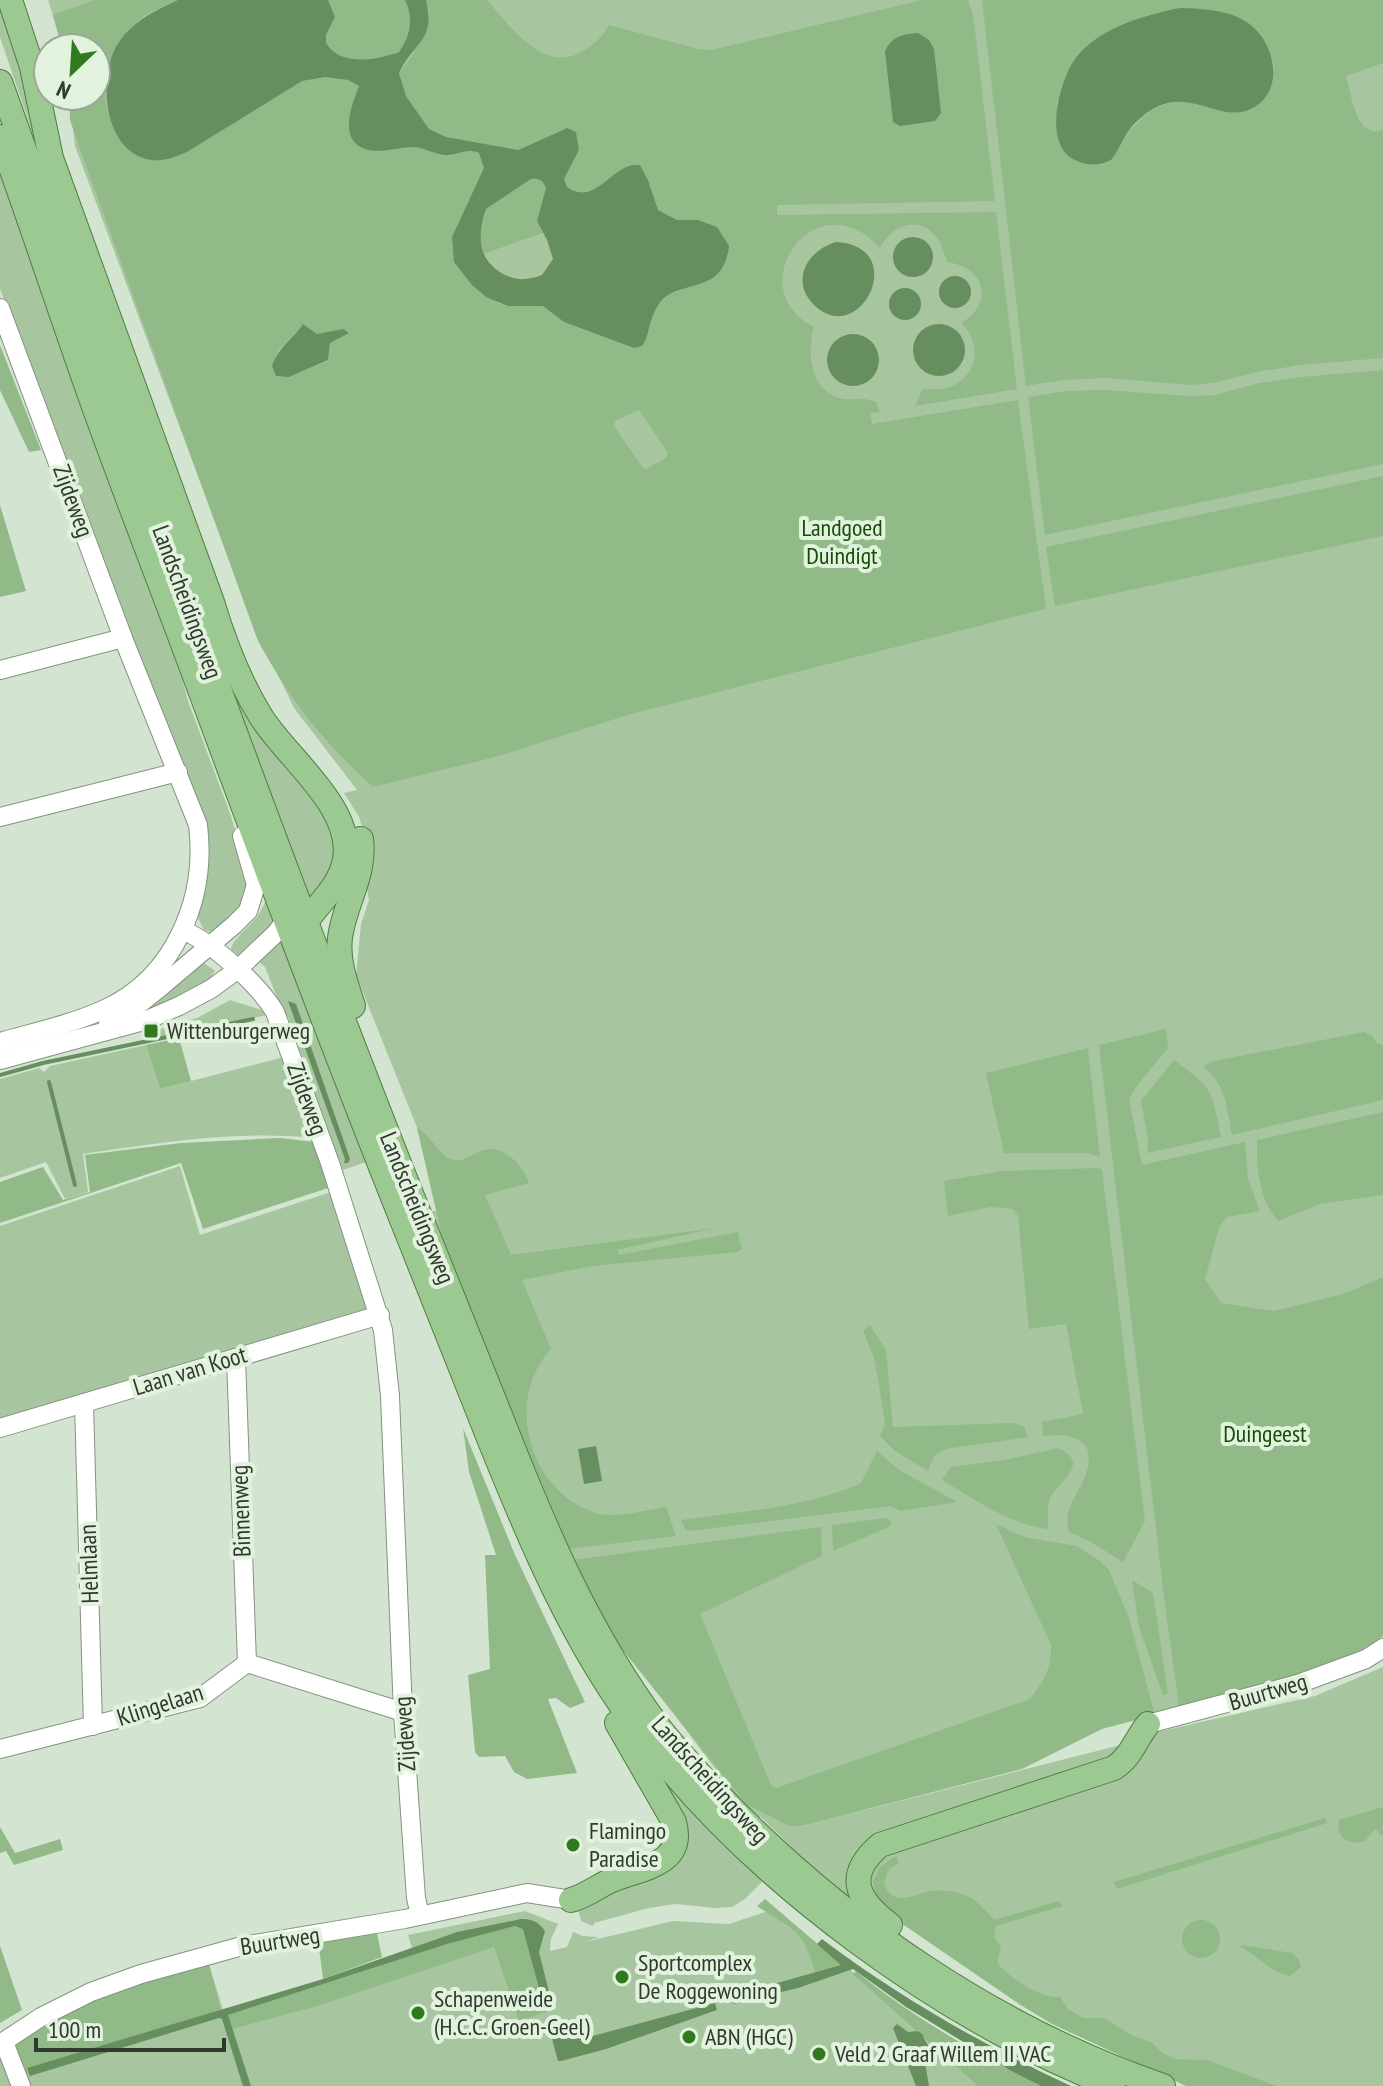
<svg xmlns="http://www.w3.org/2000/svg" width="1383" height="2086" viewBox="0 0 1383 2086" font-family="'PT Sans Narrow',sans-serif">
  <rect width="100%" height="100%" fill="#d3e5d0"/>
  <g fill="#a7c6a0">
    <path d="M0 0 15 32 39 152 0 37Z"/>
    <path d="M48 0H1383V1636L1371 1647 1265 1685 769 1815 794 1827 810 1824 1152 1737 1153 1733 1315 1696 1383 1667V2086H1202L1127 2055 877 1899 865 1914 816 1872 761 1817 753 1819 589 1601 429 1212 443 1209 420 1135 356 975 361 924 369 900 364 872 367 842 359 817 344 793 357 790 294 708 251 619 75 146 69 96H96V48H63Z"/>
    <path d="M0 170 172 640 188 701 231 816 247 872V904L214 933 204 930 197 916 208 860 206 829 0 289Z"/>
    <path d="M213 644 318 798 336 837 335 865 309 904Z"/>
    <path d="M266 899 279 924 240 957 231 949C235 933 258 925 266 899Z"/>
    <path d="M282 932 369 1161 343 1170 287 1015H284L265 967 257 960Z"/>
    <path d="M201 961 215 971 209 980 134 1020Z"/>
    <path d="M230 1000 262 1010 267 1015 153 1040 151 1032 197 1018Z"/>
    <path d="M146 1045 160 1089 284 1057 314 1138C237 1130 159 1143 83 1154L88 1192 65 1199 46 1162 0 1178V1079L39 1068 44 1072 50 1066Z"/>
    <path d="M180 1166 200 1235 331 1192 370 1309 0 1418V1226Z"/>
    <path d="M637 1750 765 1879 745 1899 732 1907 715 1908 675 1904 649 1908 594 1923 593 1926 581 1921 577 1905 677 1857Z"/>
    <path d="M774 1909 859 1977 1015 2086H0V2050L208 1961 229 2029 457 1932 412 1948 408 1935 525 1911 558 1924 551 1939 550 1951 567 1947 573 1932 583 1936 599 1937 585 1942 673 1921 729 1924Z"/>
  </g>
  <g fill="#91ba88" fill-rule="evenodd">
    <path d="M94 0H178C165 6 149 11 139 20 107 48 93 94 117 132 123 143 140 152 150 160L174 157 187 152 302 81 325 77 348 80 359 86C348 112 337 152 380 150 392 150 405 145 416 147 426 148 436 156 446 156 458 156 470 143 480 155 494 170 470 192 467 205 464 218 471 269 472 285L500 304 543 306 564 322 634 348C656 334 647 315 663 300 688 278 711 296 728 255L698 220H677L658 210 648 180 640 165 634 164C616 176 589 203 567 187L564 179 579 150 576 132 563 129 518 150 446 137 429 129 406 96 399 73 414 53 429 14 426 0H487C510 26 544 75 583 51 595 44 602 37 609 25L698 49 711 50 922 0H968L973 14 995 201 777 205V215L996 212 1017 389 915 406 923 388C965 398 993 354 961 323 996 302 984 267 947 262 944 253 942 245 937 238 919 214 891 225 880 248 817 177 737 288 814 327 806 353 811 394 844 399 856 400 864 397 876 402L880 412 870 413 872 424 1018 400 1046 609 631 714 495 757 373 787C321 739 292 703 258 641L80 149 70 120 69 96H96V48H62L53 15ZM934 49 935 121H893L885 52ZM303 324 318 334 348 330 349 332 330 343 328 361 289 377 276 376 278 350 293 338ZM639 410 668 453 666 458 646 469 643 468 614 426 615 421Z"/>
    <path d="M328 0H405C414 17 409 32 402 49 383 64 340 66 326 43V35L335 17Z"/>
    <path d="M982 0H1383V63L1346 76C1352 95 1355 139 1383 130V358L1300 365 1257 372 1213 383 1191 385 1106 378 1063 380 1026 386ZM1270 52 1274 66 1268 92C1254 97 1237 107 1222 109 1213 110 1201 103 1192 102 1154 98 1132 123 1116 154L1057 129V101Z"/>
    <path d="M531 179C538 178 543 180 546 188L537 221 543 233 483 254 480 238 486 209Z"/>
    <path d="M0 345 41 450 29 452 0 390Z"/>
    <path d="M1383 370V464L1045 535 1028 397 1065 391 1105 390 1191 396 1215 395 1259 383 1301 377Z"/>
    <path d="M1383 476V536L1055 606 1046 547Z"/>
    <path d="M0 505 26 591 0 597Z"/>
    <path d="M1166 1029 1168 1048 1136 1087 1129 1099 1142 1165 1245 1142 1248 1179 1260 1211 1227 1217 1219 1228 1205 1279 1221 1303 1274 1311 1346 1293 1383 1277V1636C1334 1672 1239 1692 1179 1707L1164 1597 1099 1045Z"/>
    <path d="M1364 1032 1372 1036 1378 1044 1383 1045V1100L1232 1135C1227 1108 1226 1084 1203 1067L1214 1061Z"/>
    <path d="M179 1038 191 1081 160 1089 146 1045Z"/>
    <path d="M1088 1048 1100 1157 1087 1153H1004L986 1073Z"/>
    <path d="M1174 1060C1214 1090 1211 1087 1221 1137L1147 1153 1148 1138 1141 1101Z"/>
    <path d="M1383 1112V1195L1320 1204 1278 1221C1259 1199 1256 1168 1257 1140Z"/>
    <path d="M417 1128C433 1137 440 1158 454 1160 465 1162 473 1153 483 1150 504 1144 523 1166 529 1183L485 1195 511 1255 716 1228 617 1250 619 1255 738 1232 742 1249 738 1252 592 1266 522 1280 551 1349C504 1399 529 1490 593 1512 614 1520 644 1510 666 1507L676 1536 559 1550 465 1309 441 1232Z"/>
    <path d="M279 1138 316 1142 328 1188 203 1229 181 1163 0 1223V1182L43 1167 63 1200 90 1192 85 1155 181 1143Z"/>
    <path d="M1098 1168 1102 1170 1145 1521 1123 1562 1089 1541 1069 1532C1068 1528 1067 1524 1067 1520 1068 1504 1081 1489 1086 1474 1098 1438 1071 1433 1043 1436L1042 1422 1083 1414 1066 1324 1029 1329 1018 1216 1013 1209 990 1207 948 1216 944 1181 1002 1171Z"/>
    <path d="M870 1325 886 1350 893 1427 1012 1423 1024 1426 1028 1437 946 1449 934 1456 928 1471 895 1451 880 1436 885 1424 878 1378 874 1358 863 1331Z"/>
    <path d="M463 1428 515 1555 585 1702 570 1708 556 1698 548 1699 577 1773 527 1779 514 1772 505 1756 479 1757 475 1752 468 1675 490 1669 485 1555H496L469 1472Z"/>
    <path d="M1058 1448C1094 1464 1055 1483 1049 1501 1047 1508 1049 1521 1048 1529 1010 1525 974 1499 942 1480L951 1467 1005 1460Z"/>
    <path d="M877 1451 899 1470 957 1502 900 1511 891 1506 689 1531 685 1529 681 1520C741 1511 806 1508 861 1483Z"/>
    <path d="M886 1518 892 1522 889 1527 833 1551 832 1525Z"/>
    <path d="M996 1524 1024 1537 1077 1546 1100 1561 1109 1570 1129 1618 1155 1715 1102 1729 1022 1769 810 1824 794 1827 785 1824 748 1805 733 1788 618 1644 565 1561 821 1527 822 1556 700 1614 771 1785 776 1788 1030 1699C1044 1681 1052 1668 1051 1645Z"/>
    <path d="M1132 1580 1153 1593 1168 1694 1163 1695 1139 1627Z"/>
    <path d="M1383 1807V1836L1375 1829 1365 1841 1354 1843 1342 1838 1338 1829 1339 1820Z"/>
    <path d="M1325 1818 1327 1823 1117 1889 1114 1882Z"/>
    <path d="M0 1827 15 1853 60 1839 63 1850 14 1865 6 1851 0 1853Z"/>
    <path d="M896 1856 899 1863 889 1869 884 1882C890 1906 910 1897 926 1892 937 1889 955 1891 965 1895 977 1900 986 1911 994 1920L1059 1901 1063 1906 996 1926 994 1938C1008 1951 996 1950 998 1964 1010 1978 1041 1999 1060 1997L1068 2009 1083 2018H1104L1133 2036 1151 2042 1164 2054 1175 2059 1207 2060 1277 2086H1186L1052 2024 1019 2004 898 1921 877 1900 873 1882 880 1867Z"/>
    <path d="M765 1899 842 1965 815 1972C803 1928 792 1930 757 1906Z"/>
    <circle cx="1201" cy="1939" r="19"/>
    <path d="M515 1926 523 1928 544 2007 549 2011 519 2021 494 1947 317 2006 232 2029 227 2015 447 1944Z"/>
    <path d="M376 1929 382 1957 323 1979 318 1939Z"/>
    <path d="M1242 1945 1292 1953 1299 1959 1301 1967 1290 1976C1269 1972 1259 1956 1240 1947Z"/>
    <path d="M0 1946 22 2010 0 2023Z"/>
    <path d="M208 1961 221 2010 27 2068 30 2076 22 2071 14 2041 112 1989Z"/>
    <path d="M856 1971C909 2015 980 2056 1041 2086H978L853 1974Z"/>
  </g>
  <g fill="#678e5f" fill-rule="evenodd">
    <path d="M178 0H328L335 17 326 35V43C341 67 377 60 399 52 410 36 414 18 405 0H426C436 42 413 42 399 73L406 96 429 129 446 137 518 150 567 128 576 132 579 150 564 179 567 187C596 208 614 160 640 165L648 180 658 210 677 220H698L717 227 729 246C723 298 678 277 659 304 651 315 650 329 645 341L642 346 634 348 564 322 543 306H508L486 297 472 285 454 262 452 237 484 168 479 153C465 147 456 157 443 155 433 154 423 147 413 147 399 147 383 153 369 150 337 143 351 106 359 86L348 80 325 77 302 81 187 152C177 156 163 162 152 160 103 154 96 75 119 42 134 20 155 11 178 0ZM531 179C538 178 543 180 546 188L537 221 547 240 553 259 542 275C529 280 518 281 505 275 477 260 477 237 486 209Z"/>
    <path d="M1180 8C1203 9 1225 9 1245 21 1274 38 1287 89 1253 108 1216 128 1184 73 1134 124 1124 135 1120 149 1111 160 1098 166 1088 166 1075 160 1041 145 1060 75 1079 54 1104 26 1146 15 1180 8Z"/>
    <path d="M918 33 929 40 934 49 941 113 935 121 900 126 893 122 885 52C890 37 903 34 918 33Z"/>
    <circle cx="913" cy="257" r="20"/>
    <path d="M836 242C912 246 859 351 813 304 790 280 808 250 836 242Z"/>
    <circle cx="955" cy="292" r="16"/>
    <circle cx="905" cy="304" r="16"/>
    <path d="M303 324 317 334 344 329 349 333 330 343 328 360 289 377 276 376 272 366C279 346 292 341 303 324Z"/>
    <circle cx="939" cy="350" r="26"/>
    <circle cx="853" cy="360" r="26"/>
    <path d="M288 1001 296 1004 350 1159 348 1163H344L345 1159Z"/>
    <path d="M596 1446 602 1481 584 1484 578 1449Z"/>
    <path d="M521 1919C532 1919 538 1921 545 1931L539 1952 552 2004 548 2009 544 2007 523 1929 515 1926 447 1944 228 2015 251 2086H243L222 2019 219 2018 30 2076 27 2068 323 1979 457 1932Z"/>
    <path d="M822 1939C899 1997 983 2045 1071 2086H1041L1011 2071 906 2007 853 1969 798 1988 733 2004 731 1996 841 1965 817 1944Z"/>
    <path d="M715 2003 717 2010 606 2049 561 2061H558L548 2024 558 2018C565 2031 575 2036 589 2037Z"/>
    <path d="M897 2024 908 2032 917 2031 922 2034 927 2044 936 2051 934 2057 925 2062 929 2086H916L893 2028Z"/>
  </g>
  <g fill="none" stroke-linecap="round" stroke-linejoin="round">
    <g stroke="#678e5f" stroke-width="4">
      <path d="M0 1075 43 1063 253 1019"/>
      <path d="M49 1082 75 1185"/>
    </g>
    <g stroke="#83937f" stroke-width="20">
      <g id="minor">
        <path d="M0 308 123 638 198 825C207 898 175 977 105 1009 72 1024 35 1032 0 1042"/>
        <path d="M0 670 123 638"/>
        <path d="M0 817 178 772"/>
        <path d="M184 931C212 942 259 985 275 1012L330 1163 383 1330 390 1396 403 1712 416 1898 420 1915"/>
        <path d="M108 1024 127 1014 163 985 234 925 248 911 256 885 242 836"/>
        <path d="M0 1060 147 1020 179 1006 211 989 237 970 276 933 290 914"/>
        <path d="M236 1358 247 1663"/>
        <path d="M84 1403 93 1726"/>
        <path d="M0 1428 380 1315"/>
        <path d="M1148 1724 1298 1684 1366 1659 1383 1648"/>
        <path d="M0 1749 200 1698 247 1663 403 1712"/>
        <path d="M4 2042 21 2086"/>
        <path d="M0 2044 41 2017 91 1992 141 1974 242 1946 405 1919 527 1893 571 1900"/>
      </g>
    </g>
    <g stroke="#4c7e41" stroke-width="26">
      <g id="major">
        <path d="M10 0 32 67 51 158 212 602C224 642 238 679 260 715 285 757 354 806 345 859 340 889 314 906 300 931"/>
        <path d="M0 82C133 453 265 825 410 1191 440 1266 470 1341 500 1415 543 1525 587 1631 658 1726 677 1751 700 1775 722 1798 843 1924 997 2029 1163 2086"/>
        <path d="M0 137C32 225 61 314 92 401 122 485 155 569 186 652 259 849 332 1046 410 1240 437 1309 465 1377 492 1446 533 1547 575 1647 642 1734 754 1882 941 2018 1113 2086"/>
        <path d="M353 1006C346 984 337 961 340 938 344 904 366 875 361 839"/>
        <path d="M571 1900C586 1896 598 1886 612 1880 641 1868 686 1865 674 1822L617 1723"/>
        <path d="M890 1925C857 1900 844 1876 880 1845L1114 1768C1132 1756 1135 1740 1148 1724"/>
      </g>
    </g>
    <use href="#minor" stroke="#fff" stroke-width="18"/>
    <use href="#major" stroke="#9cc892" stroke-width="24"/>
  </g>
  <g fill="#30791e" stroke="#e1f2dd" stroke-width="3">
    <rect x="143" y="1023" width="16" height="16" rx="4"/>
    <circle cx="573" cy="1845" r="8"/>
    <circle cx="622" cy="1977" r="8"/>
    <circle cx="418" cy="2013" r="8"/>
    <circle cx="689" cy="2037" r="8"/>
    <circle cx="819" cy="2054" r="8"/>
  </g>
  <g text-anchor="middle" stroke-width="8" stroke-linejoin="round" paint-order="stroke">
    <g font-size="24" fill="#313830" stroke="#e1f2dd">
      <text transform="translate(73 501) rotate(70)" y="8">Zijdeweg</text>
      <text transform="translate(187 602) rotate(70)" y="8">Landscheidingsweg</text>
      <text transform="translate(307 1099) rotate(70)" y="8">Zijdeweg</text>
      <text transform="translate(417 1208) rotate(68)" y="8">Landscheidingsweg</text>
      <text transform="translate(190 1371) rotate(-17)" y="8">Laan van Koot</text>
      <text transform="translate(241 1511) rotate(-92)" y="8">Binnenweg</text>
      <text transform="translate(89 1564) rotate(-92)" y="8">Helmlaan</text>
      <text transform="translate(1268 1692) rotate(-16)" y="8">Buurtweg</text>
      <text transform="translate(160 1705) rotate(-18)" y="8">Klingelaan</text>
      <text transform="translate(405 1734) rotate(-94)" y="8">Zijdeweg</text>
      <text transform="translate(710 1780) rotate(48)" y="8">Landscheidingsweg</text>
      <text transform="translate(280 1941) rotate(-9)" y="8">Buurtweg</text>
    </g>
    <g font-size="24" fill="#144b05" stroke="#e1f2dd">
      <text x="842" y="536">Landgoed<tspan x="842" dy="28">Duindigt</tspan></text>
      <text x="1265" y="1442">Duingeest</text>
    </g>
    <g font-size="24" fill="#313830" stroke="#e1f2dd" text-anchor="start">
      <text x="167" y="1039">Wittenburgerweg</text>
      <text x="589" y="1839">Flamingo<tspan x="589" dy="28">Paradise</tspan></text>
      <text x="638" y="1971">Sportcomplex<tspan x="638" dy="28">De Roggewoning</tspan></text>
      <text x="434" y="2007">Schapenweide<tspan x="434" dy="28">(H.C.C. Groen-Geel)</tspan></text>
      <text x="705" y="2045">ABN (HGC)</text>
      <text x="835" y="2062">Veld 2 Graaf Willem II VAC</text>
    </g>
  </g>
  <g transform="translate(72 72) rotate(205)"><circle r="38" fill="#e1f2dd" stroke="#9ba898" stroke-width="2"/>
  <path d="M0-6L14 30L0 20L-14 30Z" fill="#30791e"/>
  <text y="-12" font-size="22" font-weight="bold" text-anchor="middle" fill="#313830">N</text>
  </g>
  <path d="M36 2038v12h188v-12" fill="none" stroke="#313830" stroke-width="4"/>
  <text x="48" y="2038" font-size="24" fill="#313830" stroke="#e1f2dd" stroke-width="6" paint-order="stroke">100 m</text>
</svg>
